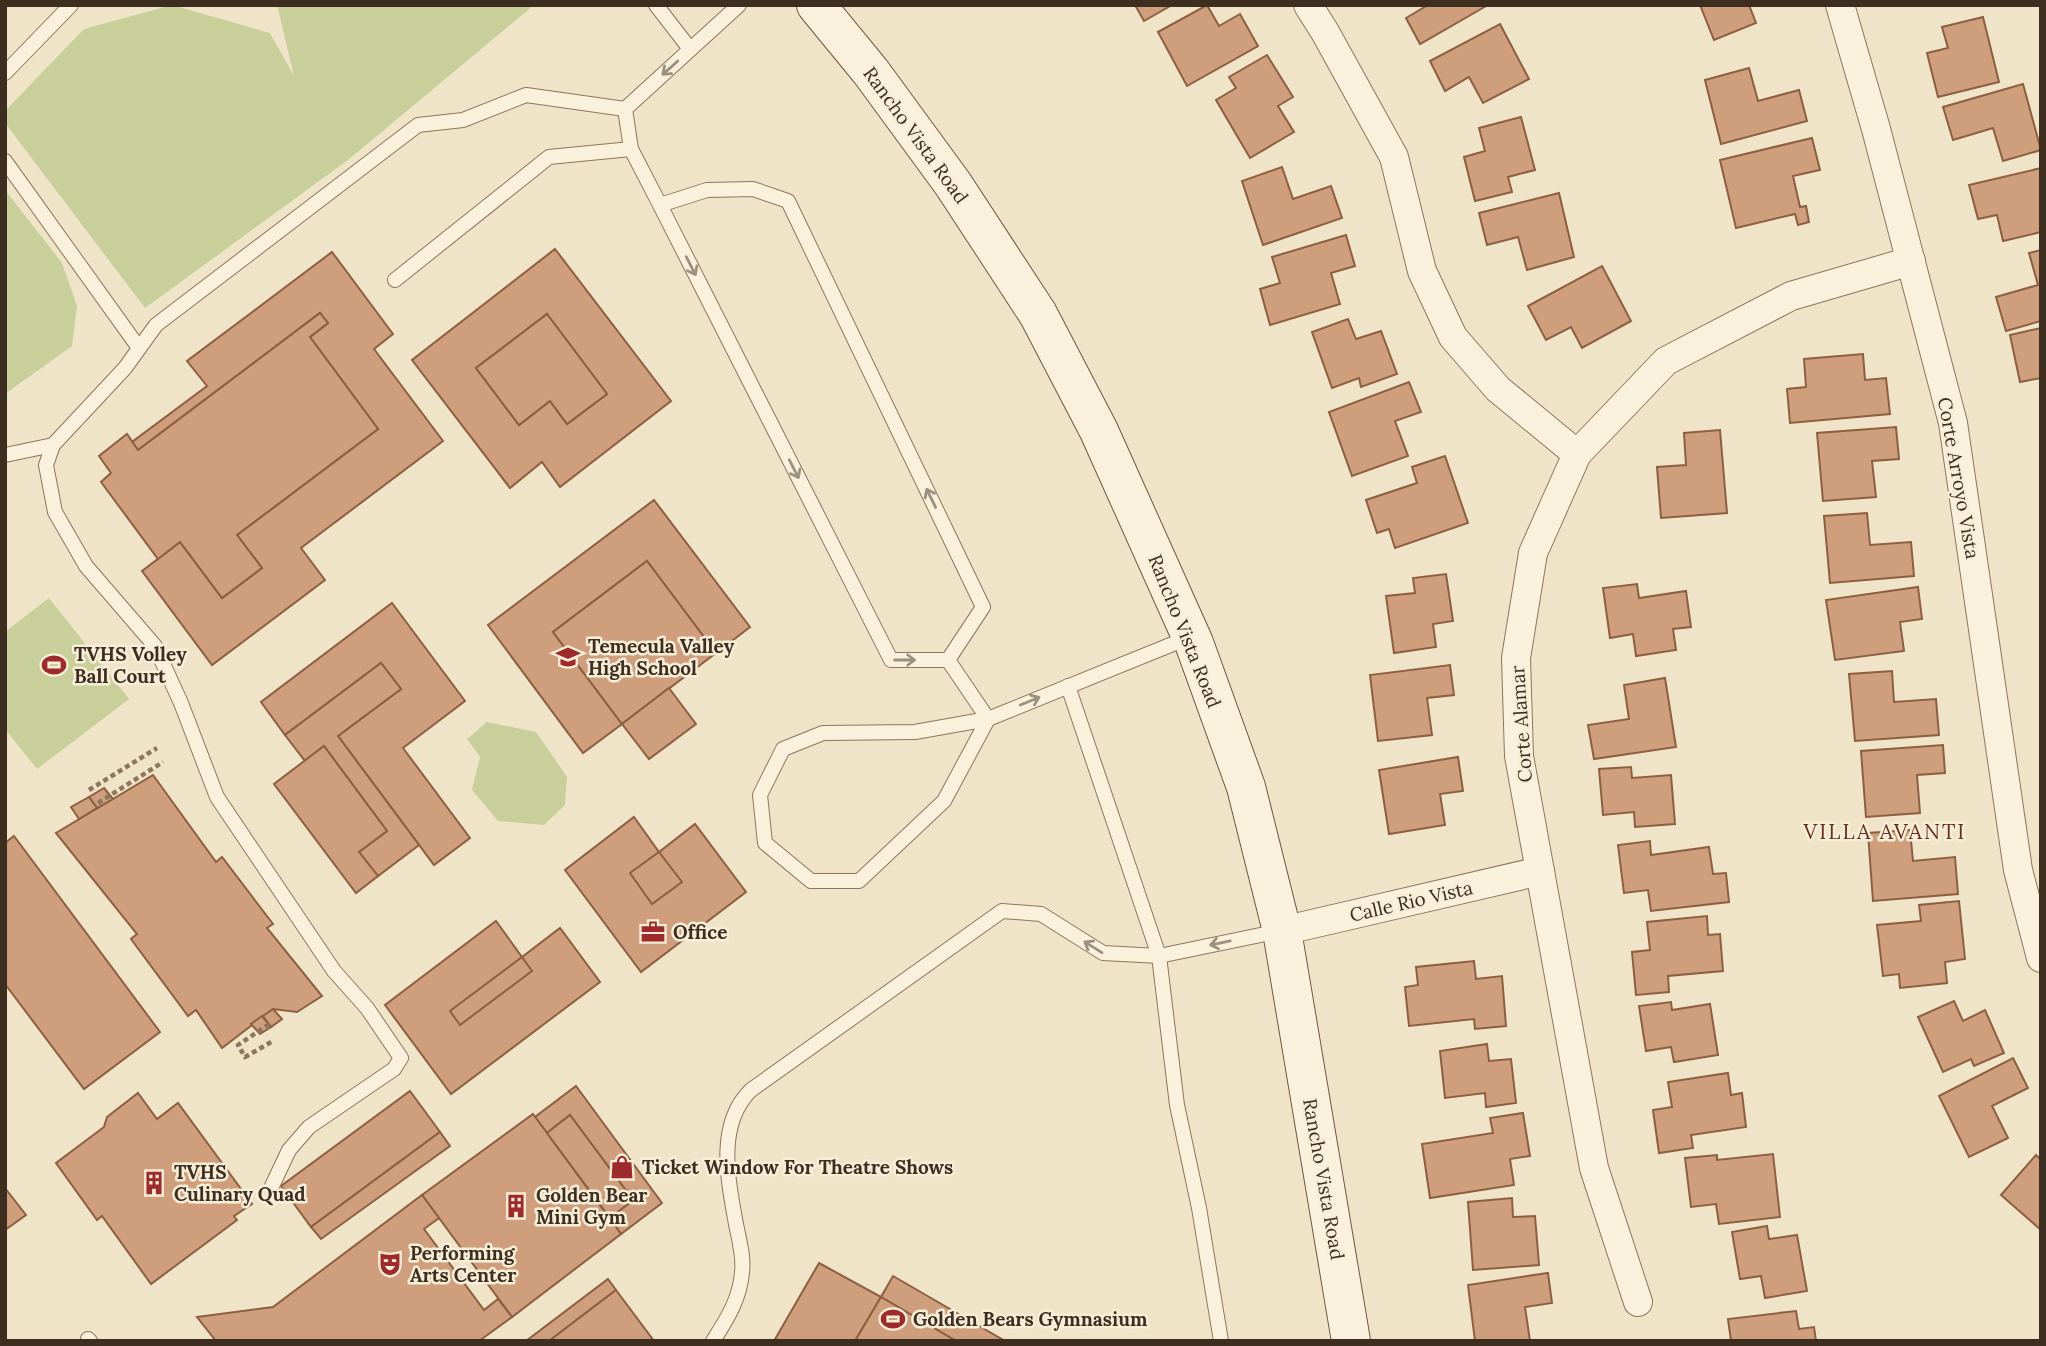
<svg xmlns="http://www.w3.org/2000/svg" width="2046" height="1346" viewBox="0 0 2046 1346" font-family="Lora,serif">
  <rect width="100%" height="100%" fill="#f0e4c8"/>
  <g fill="#c9cf9b">
    <path d="M172 5 270 33 294 76 277 5H534L348 160 145 308 5 123V111L84 29Z"/>
    <path d="M5 190 62 263 77 306 72 346 5 394Z"/>
    <path d="M49 598 129 699 37 769 5 729V632Z"/>
    <path d="M487 722 536 732 567 777 565 805 544 825 498 821 472 790 480 757 467 739Z"/>
  </g>
  <g fill="#cf9f7d" stroke="#8d5f41" stroke-width="2" fill-rule="evenodd">
    <path d="M1135 5H1172L1144 21Z"/>
    <path d="M1207 5 1219 26 1240 14 1258 46 1187 86 1158 32Z"/>
    <path d="M1488 5 1420 44 1406 18 1428 5Z"/>
    <path d="M1700 5H1749L1756 23 1714 40Z"/>
    <path d="M1983 17 1999 82 1938 97 1927 53 1948 48 1942 27Z"/>
    <path d="M1500 24 1529 79 1483 103 1469 77 1445 91 1430 61Z"/>
    <path d="M1267 55 1293 97 1278 106 1294 132 1250 158 1216 100 1236 88 1229 77Z"/>
    <path d="M1749 68 1758 101 1799 90 1807 121 1721 144 1705 80Z"/>
    <path d="M2023 84 2041 150 2003 161 1993 128 1953 140 1943 107Z"/>
    <path d="M1521 117 1535 170 1508 177 1512 192 1475 201 1464 157 1485 151 1479 128Z"/>
    <path d="M1812 138 1820 170 1793 176 1800 207 1806 206 1809 222 1798 225 1795 214 1736 228 1720 160Z"/>
    <path d="M1282 167 1293 199 1331 186 1342 218 1263 245 1242 181Z"/>
    <path d="M2041 168V232L2003 241 1997 215 1978 219 1969 185Z"/>
    <path d="M1559 193 1574 257 1527 270 1518 237 1487 245 1479 213Z"/>
    <path d="M1346 235 1355 266 1331 273 1340 304 1270 325 1260 289 1280 283 1272 257Z"/>
    <path d="M555 249 671 401 560 487 542 462 510 488 412 360ZM547 314 607 394 567 424 550 401 519 425 476 368Z"/>
    <path d="M2041 250V321L2006 331 1996 297 2038 285 2029 253Z"/>
    <path d="M332 252 393 334 374 349 443 441 301 548 325 580 212 665 142 571 180 542 222 598 262 568 237 535 378 429 310 337 328 323 320 313 138 450 132 442 207 386 187 361Z"/>
    <path d="M1602 266 1631 321 1582 348 1571 327 1546 340 1528 306Z"/>
    <path d="M320 313 328 323 310 337 378 429 237 535 262 568 222 598 180 542 158 559 101 482 111 473 99 456 127 434 138 450Z"/>
    <path d="M547 314 607 394 567 424 550 401 519 425 476 368Z"/>
    <path d="M1348 319 1356 339 1381 331 1397 374 1361 387 1359 378 1332 388 1312 332Z"/>
    <path d="M2041 328V378L2020 382 2010 335Z"/>
    <path d="M1863 354 1865 380 1886 378 1890 414 1790 423 1787 389 1806 387 1804 359Z"/>
    <path d="M1409 382 1421 412 1395 421 1408 456 1352 476 1329 412Z"/>
    <path d="M1896 427 1899 459 1872 461 1876 497 1823 501 1817 433Z"/>
    <path d="M1720 430 1727 513 1661 518 1657 467 1686 465 1684 433Z"/>
    <path d="M1445 456 1468 523 1395 548 1389 529 1377 533 1366 500 1417 483 1412 467Z"/>
    <path d="M654 500 750 627 716 653 647 561 553 632 622 724 583 753 488 625Z"/>
    <path d="M1867 513 1870 545 1911 542 1914 576 1830 583 1824 516Z"/>
    <path d="M647 561 716 653 622 724 553 632Z"/>
    <path d="M1446 574 1453 621 1433 624 1436 647 1394 653 1386 596 1415 593 1413 578Z"/>
    <path d="M1637 584 1639 598 1686 591 1691 627 1673 629 1676 650 1636 656 1633 634 1610 638 1603 588Z"/>
    <path d="M1918 587 1922 619 1900 622 1904 651 1835 660 1826 600Z"/>
    <path d="M392 603 465 701 403 748 470 838 434 865 338 736 401 689 381 663 285 735 261 702Z"/>
    <path d="M381 663 401 689 338 736 419 845 378 876 359 852 387 831 324 746 305 761 285 735Z"/>
    <path d="M1450 665 1454 695 1427 698 1432 735 1378 741 1370 675Z"/>
    <path d="M1892 671 1894 702 1936 699 1939 735 1855 741 1849 674Z"/>
    <path d="M1665 678 1676 747 1594 759 1588 725 1629 719 1624 685Z"/>
    <path d="M669 688 696 724 649 759 622 724Z"/>
    <path d="M1943 745 1945 773 1917 775 1920 813 1866 817 1861 751Z"/>
    <path d="M324 746 387 831 359 852 378 876 356 893 274 784Z"/>
    <path d="M1458 757 1463 791 1440 794 1445 825 1389 834 1379 770Z"/>
    <path d="M1631 767 1632 778 1671 775 1675 824 1635 827 1634 812 1603 815 1599 769Z"/>
    <path d="M153 775 216 862 222 857 273 924 267 928 322 996 297 1012 273 1009 222 1048 196 1010 188 1016 131 939 137 934 56 833Z"/>
    <path d="M104 788 113 799 97 808 89 797Z"/>
    <path d="M89 797 97 808 79 819 71 807Z"/>
    <path d="M634 817 659 852 695 824 746 892 641 972 565 870Z"/>
    <path d="M1910 830 1913 861 1955 857 1958 894 1873 901 1868 833Z"/>
    <path d="M14 836 160 1032 84 1089 5 984V843Z"/>
    <path d="M1650 841 1651 855 1709 847 1713 874 1726 873 1729 902 1651 911 1648 890 1624 893 1618 845Z"/>
    <path d="M659 852 682 882 652 904 630 873Z"/>
    <path d="M1959 901 1965 959 1945 962 1947 983 1900 988 1899 974 1883 976 1877 925 1921 921 1919 905Z"/>
    <path d="M1707 916 1708 935 1720 934 1723 971 1668 976 1669 992 1636 995 1632 952 1650 950 1647 922Z"/>
    <path d="M496 921 522 957 560 928 600 982 451 1094 385 1005Z"/>
    <path d="M522 957 532 971 460 1025 450 1011Z"/>
    <path d="M1474 961 1476 979 1502 976 1506 1026 1475 1029 1474 1019 1409 1026 1405 987 1418 985 1416 967Z"/>
    <path d="M1954 1001 1963 1021 1985 1010 2004 1053 1974 1066 1971 1059 1943 1072 1918 1017Z"/>
    <path d="M1671 1002 1672 1010 1710 1004 1718 1055 1674 1062 1671 1047 1646 1051 1639 1006Z"/>
    <path d="M273 1009 282 1019 271 1027 263 1016Z"/>
    <path d="M262 1016 271 1027 260 1034 251 1024Z"/>
    <path d="M1487 1044 1489 1061 1511 1059 1516 1103 1486 1107 1485 1093 1445 1098 1440 1051Z"/>
    <path d="M2013 1058 2028 1088 1992 1106 2008 1138 1969 1157 1939 1096Z"/>
    <path d="M1728 1073 1731 1095 1742 1093 1746 1127 1691 1135 1693 1148 1659 1153 1653 1110 1672 1107 1668 1082Z"/>
    <path d="M576 1086 662 1203 621 1234 610 1218 633 1200 570 1115 547 1133 535 1117Z"/>
    <path d="M410 1091 440 1132 311 1227 281 1186Z"/>
    <path d="M138 1093 157 1119 178 1103 252 1204 234 1216 237 1220 151 1284 102 1216 97 1220 56 1163 104 1127 107 1117Z"/>
    <path d="M1523 1113 1530 1156 1510 1159 1514 1185 1430 1198 1422 1144 1493 1133 1490 1118Z"/>
    <path d="M533 1114 621 1234 512 1317 422 1195Z"/>
    <path d="M570 1115 633 1200 610 1218 547 1133Z"/>
    <path d="M440 1132 450 1146 321 1239 311 1227Z"/>
    <path d="M1773 1154 1780 1217 1719 1224 1716 1204 1691 1207 1685 1158 1717 1155V1160Z"/>
    <path d="M2036 1155 2041 1160V1230L2001 1195Z"/>
    <path d="M5 1188 26 1215 5 1230Z"/>
    <path d="M422 1195 439 1218 424 1229 484 1310 498 1299 512 1317 479 1341H216L197 1317 273 1307Z"/>
    <path d="M1512 1198 1513 1217 1535 1216 1539 1265 1473 1270 1468 1202Z"/>
    <path d="M1767 1226 1769 1239 1797 1235 1807 1291 1765 1298 1761 1276 1740 1279 1732 1232Z"/>
    <path d="M819 1263 881 1297 855 1341H774Z"/>
    <path d="M1548 1273 1552 1303 1525 1307 1530 1341H1475L1468 1285Z"/>
    <path d="M893 1276 1005 1341H956L881 1297Z"/>
    <path d="M608 1279 616 1290 549 1341H526Z"/>
    <path d="M616 1290 654 1341H549Z"/>
    <path d="M881 1297 956 1341H855Z"/>
    <path d="M1796 1311 1799 1329 1814 1327 1816 1341H1731L1728 1319Z"/>
  </g>
  <g fill="none" stroke-linecap="round" stroke-linejoin="round">
    <g stroke="#8d765c" stroke-width="16">
      <g id="lane">
        <path d="M656 5 690 49"/>
        <path d="M5 73 71 5"/>
        <path d="M5 161 139 348"/>
        <path d="M660 205 707 190 753 189 788 201 983 607 948 660H891L660 205 631 149 625 109 739 5"/>
        <path d="M395 280 549 157 631 149"/>
        <path d="M53 445 46 465 55 512 86 566 155 646 181 703 217 797 334 971 367 1008 401 1058 394 1069 309 1127 289 1150 272 1186"/>
        <path d="M5 455 53 445 125 368 156 325 418 125 463 120 526 95 625 109"/>
        <path d="M948 660 988 719 1190 637"/>
        <path d="M1068 686 1159 956 1177 1105 1199 1208 1221 1341"/>
        <path d="M988 719 944 801 859 881H811L765 843 760 795 783 749 823 733 915 732Z"/>
        <path d="M88 1339 90 1341"/>
        <path d="M713 1341C727 1319 740 1299 742 1272 744 1256 739 1240 736 1224 728 1180 716 1124 751 1090L1002 911 1041 914 1103 953 1159 956 1280 931"/>
      </g>
    </g>
    <g stroke="#8d765c" stroke-width="30">
      <g id="street">
        <path d="M1308 5 1325 32 1394 157 1422 271 1453 337 1498 389 1577 454"/>
        <path d="M1840 5 1876 129 1953 423 2018 870 2041 958"/>
        <path d="M1282 931 1540 871"/>
        <path d="M1638 1302 1594 1168 1519 756 1516 658 1533 553 1577 454 1666 361 1791 296 1911 261"/>
      </g>
    </g>
    <g stroke="#6f573f" stroke-width="40">
      <path id="secondary" d="M816 5 871 72 953 184 1038 314 1099 431 1194 643 1246 787 1282 931 1351 1341"/>
    </g>
    <g stroke="#8d765c" stroke-width="4.5" stroke-dasharray="5 3.5" stroke-linecap="butt">
      <path d="M89 790 157 748"/>
      <path d="M98 803 163 762"/>
      <path d="M269 1024 238 1045 245 1057 273 1041"/>
    </g>
    <use href="#lane" stroke="#faf1dc" stroke-width="14"/>
    <use href="#street" stroke="#faf1dc" stroke-width="28"/>
    <use href="#secondary" stroke="#faf1dc" stroke-width="38"/>
  </g>
  <defs><path id="oneway-shaft" d="M-6 0H5M1.5-3L5.5 0L1.5 3" fill="none" stroke-width="1.6" stroke-linecap="round" stroke-linejoin="round" transform="scale(1.75)"/></defs>
  <g stroke="#9c907e">
    <use href="#oneway-shaft" transform="translate(670 68) rotate(138)"/>
    <use href="#oneway-shaft" transform="translate(691 266) rotate(63)"/>
    <use href="#oneway-shaft" transform="translate(794 469) rotate(63)"/>
    <use href="#oneway-shaft" transform="translate(931 498) rotate(-116)"/>
    <use href="#oneway-shaft" transform="translate(905 660)"/>
    <use href="#oneway-shaft" transform="translate(1030 701) rotate(-22)"/>
    <use href="#oneway-shaft" transform="translate(1220 943) rotate(168)"/>
    <use href="#oneway-shaft" transform="translate(1093 947) rotate(-148)"/>
  </g>
  <defs>
    <g id="school-bare" transform="scale(1.89)"><path d="M0-5L7-2L0 1L-7-2ZM-4 1L0 2.5L4 1V4Q0 6-4 4Z" fill="#9e2a2b" stroke="#f7eed8" stroke-width="2.5" paint-order="stroke"/></g>
    <g id="stadium-bare" transform="scale(1.89)"><path d="M0-5a6.5 5 0 1 0 0 10a6.5 5 0 1 0 0-10ZM-3.5-1.8h7v3.6h-7Z" fill="#9e2a2b" stroke="#f7eed8" stroke-width="2.5" paint-order="stroke"/></g>
    <g id="office-bare" transform="scale(1.89)"><path d="M-6-3h4V-5.5h4V-3h4V5H-6ZM-1-4.5V-3h2v-1.5ZM-6 0V1H6V0Z" fill="#9e2a2b" stroke="#f7eed8" stroke-width="2.5" paint-order="stroke"/></g>
    <g id="shop-bare" transform="scale(1.89)"><path d="M-5-2.5h2.3a2.7 3.5 0 0 1 5.4 0H5L5.5 6h-11ZM-1.5-2.5h3a1.5 2.3 0 0 0-3 0Z" fill="#9e2a2b" stroke="#f7eed8" stroke-width="2.5" paint-order="stroke"/></g>
    <g id="building-bare" transform="scale(1.89)"><path d="M-4-6H4V6H1V3H-1V6H-4ZM-2.5-4.3h1.7v1.8h-1.7ZM.8-4.3h1.7v1.8H.8ZM-2.5-1h1.7V.8h-1.7ZM.8-1h1.7V.8H.8Z" fill="#9e2a2b" stroke="#f7eed8" stroke-width="2.5" paint-order="stroke"/></g>
    <g id="theatre-bare" transform="scale(1.89)"><path d="M-5-5.5Q0-4 5-5.5V0Q5 5 0 6Q-5 5-5 0ZM-3.3-2.5H-1v1.5H-3.3ZM1-2.5H3.3v1.5H1ZM-2.8 1Q0 5.5 2.8 1Z" fill="#9e2a2b" stroke="#f7eed8" stroke-width="2.5" paint-order="stroke"/></g>
  </defs>
  <g fill-rule="evenodd">
    <use href="#school-bare" x="568" y="657"/>
    <use href="#stadium-bare" x="54" y="665"/>
    <use href="#office-bare" x="653" y="932"/>
    <use href="#shop-bare" x="622" y="1167"/>
    <use href="#building-bare" x="154" y="1183"/>
    <use href="#building-bare" x="516" y="1206"/>
    <use href="#theatre-bare" x="390" y="1264"/>
    <use href="#stadium-bare" x="893" y="1319"/>
  </g>
  <g text-anchor="middle" stroke-width="5" stroke-linejoin="round" paint-order="stroke">
    <g font-size="19" fill="#3d2e20" stroke="#f7eed8">
      <text transform="translate(916 135) rotate(54)" y="7">Rancho Vista Road</text>
      <text transform="translate(1959 478) rotate(80)" y="7">Corte Arroyo Vista</text>
      <text transform="translate(1185 631) rotate(68)" y="7">Rancho Vista Road</text>
      <text transform="translate(1521 724) rotate(-94)" y="7">Corte Alamar</text>
      <text transform="translate(1411 901) rotate(-13)" y="7">Calle Rio Vista</text>
      <text transform="translate(1324 1179) rotate(80)" y="7">Rancho Vista Road</text>
    </g>
    <g font-size="19" font-weight="bold" fill="#3d2e20" stroke="#f7eed8" text-anchor="start">
      <text x="588" y="653">Temecula Valley<tspan x="588" dy="22">High School</tspan></text>
      <text x="74" y="661">TVHS Volley<tspan x="74" dy="22">Ball Court</tspan></text>
      <text x="673" y="939">Office</text>
      <text x="642" y="1174">Ticket Window For Theatre Shows</text>
      <text x="174" y="1179">TVHS<tspan x="174" dy="22">Culinary Quad</tspan></text>
      <text x="536" y="1202">Golden Bear<tspan x="536" dy="22">Mini Gym</tspan></text>
      <text x="410" y="1260">Performing<tspan x="410" dy="22">Arts Center</tspan></text>
      <text x="913" y="1326">Golden Bears Gymnasium</text>
    </g>
    <g font-size="21" letter-spacing="2" fill="#6b2e1e" stroke="#f7eed8">
      <text x="1885" y="839">VILLA AVANTI</text>
    </g>
  </g>
  <rect width="2046" height="1346" fill="none" stroke="#3d2e20" stroke-width="14"/>
</svg>
